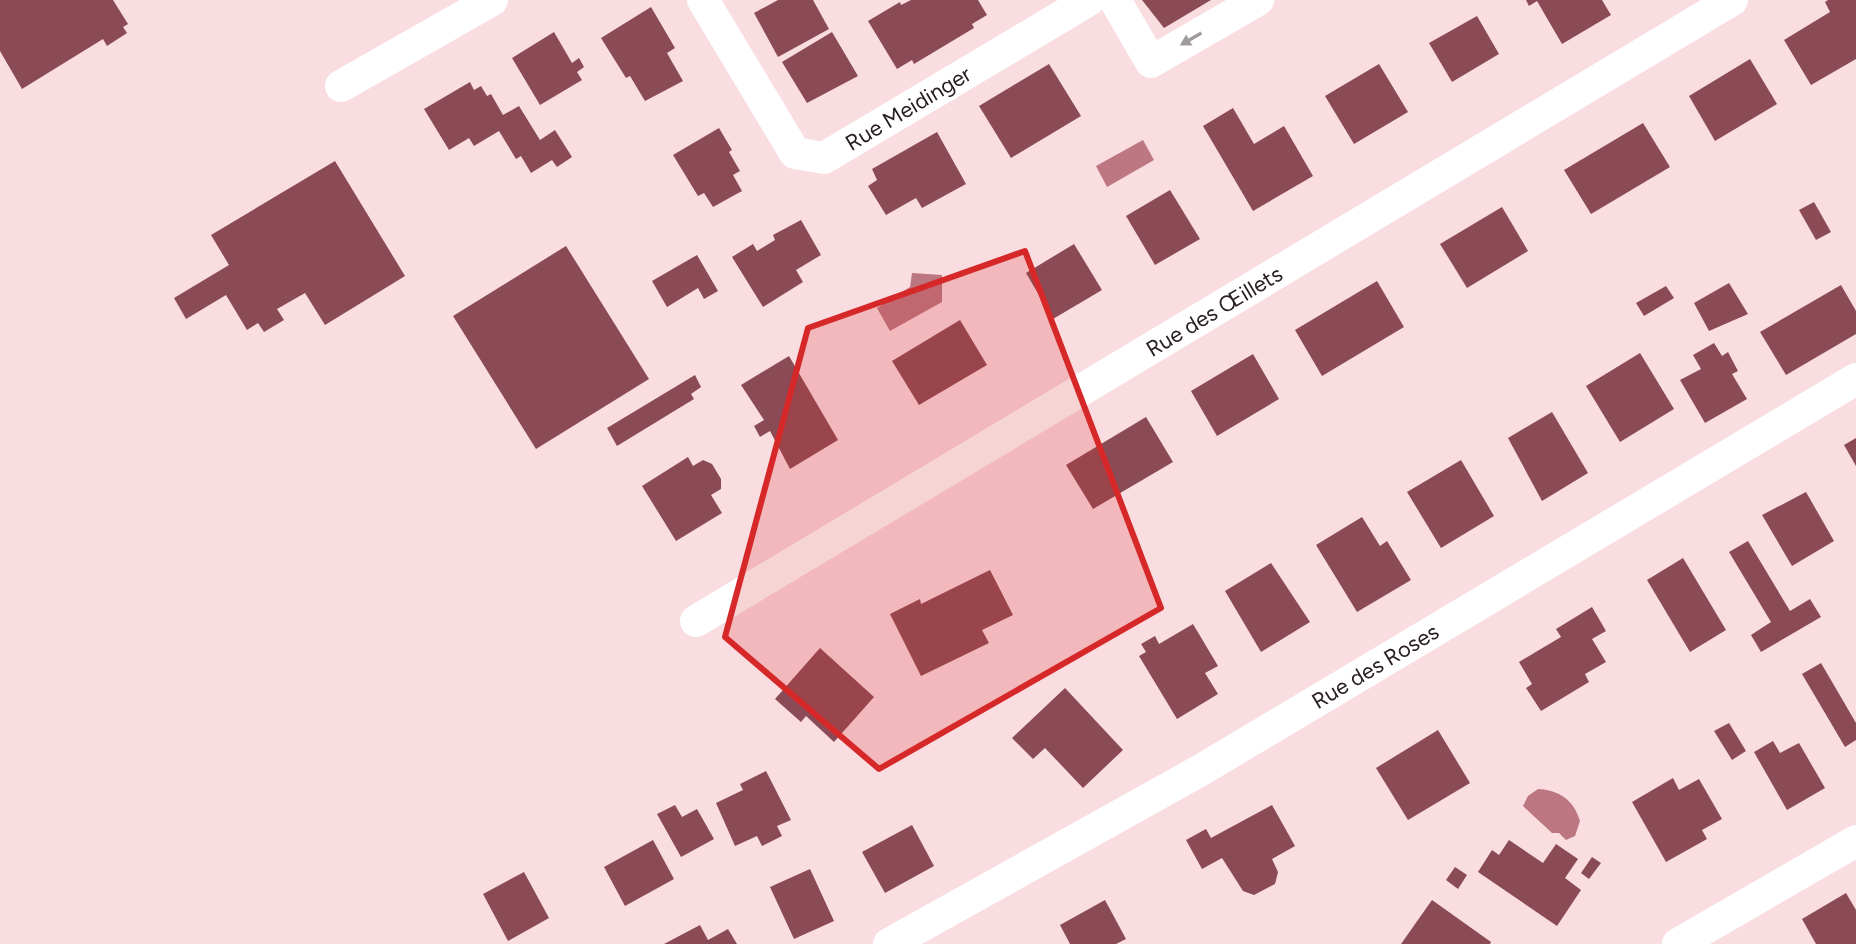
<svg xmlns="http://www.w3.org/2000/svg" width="1856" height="944" viewBox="0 0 1856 944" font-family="Figtree,sans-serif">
  <rect width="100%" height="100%" fill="#f9dde0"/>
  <g fill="#bc7782">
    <path d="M1143 140 1154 160 1107 187 1096 166Z"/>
    <path d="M912 273 942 275V302L890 331 877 308 910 287Z"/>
    <path d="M1538 789C1559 790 1574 800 1580 821L1575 836 1566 840 1559 833H1552L1523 806 1528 796Z"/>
  </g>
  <g fill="#8b4b56">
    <path d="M0 0H113L128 24 123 27 127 33 107 46 103 39 22 89 0 51Z"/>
    <path d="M778 0H813L829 29 778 57 754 13Z"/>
    <path d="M911 0H978L987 15 972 24 974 28 914 64 912 60 897 69 868 21 900 2 901 5Z"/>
    <path d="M1142 0H1211L1164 28Z"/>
    <path d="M1526 0H1602L1611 15 1562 44 1537 1 1529 6Z"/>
    <path d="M1828 0H1856V59L1811 85 1784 40 1830 12 1825 2Z"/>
    <path d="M651 7 675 48 667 53 683 81 645 101 630 76 626 78 601 38Z"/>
    <path d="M1477 16 1499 54 1452 82 1429 43Z"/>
    <path d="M554 32 572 63 579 58 584 67 577 72 582 80 540 105 512 58Z"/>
    <path d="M832 32 858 76 807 103 782 62Z"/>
    <path d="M1750 59 1777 104 1715 141 1689 96Z"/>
    <path d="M1049 64 1081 116 1011 158 979 106Z"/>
    <path d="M1379 64 1408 112 1354 144 1325 96Z"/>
    <path d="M470 82 474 90 481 86 487 96 491 94 503 115 519 106 540 140 555 130 572 157 557 167 552 160 531 173 521 156 516 159 499 131 474 146 469 138 449 150 424 109Z"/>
    <path d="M1233 108 1254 144 1284 126 1313 176 1253 211 1203 126Z"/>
    <path d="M1643 123 1670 167 1591 214 1564 170Z"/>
    <path d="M719 128 732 150 729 152 740 171 733 175 742 191 713 207 704 193 698 196 673 155Z"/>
    <path d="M937 132 966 184 922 208 916 198 886 215 868 186 877 180 872 169Z"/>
    <path d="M335 161 405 276 325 325 305 293 277 309 284 320 264 332 258 323 247 330 226 295 186 319 174 298 229 265 211 235Z"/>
    <path d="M1170 190 1200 239 1155 265 1126 216Z"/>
    <path d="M1814 202 1831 232 1816 240 1799 210Z"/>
    <path d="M1502 207 1528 251 1467 288 1440 244Z"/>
    <path d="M801 220 821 255 796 270 803 282 763 307 732 257 753 244 757 251 775 240 773 235Z"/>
    <path d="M1074 244 1102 290 1053 319 1026 273Z"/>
    <path d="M566 246 649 379 536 449 453 316Z"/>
    <path d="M697 255 718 291 704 299 698 288 667 307 652 281Z"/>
    <path d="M1377 281 1404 327 1322 376 1295 330Z"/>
    <path d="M1729 283 1748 314 1709 331 1694 303Z"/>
    <path d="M1841 285 1856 311V334L1786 375 1760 332Z"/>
    <path d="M1666 286 1674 298 1644 316 1636 303Z"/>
    <path d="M960 320 987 365 919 405 892 361Z"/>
    <path d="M1714 343 1722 356 1728 352 1738 371 1732 374 1747 399 1705 423 1680 380 1701 369 1693 355Z"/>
    <path d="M1640 353 1674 409 1620 442 1586 386Z"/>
    <path d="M1253 354 1279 399 1217 436 1191 391Z"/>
    <path d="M789 356 838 440 790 469 770 431 760 437 754 426 764 420 741 385Z"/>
    <path d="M695 375 701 387 691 394 694 399 617 446 607 428Z"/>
    <path d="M1552 412 1588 473 1542 501 1508 438Z"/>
    <path d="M1146 417 1173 462 1093 509 1066 465Z"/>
    <path d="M1856 438V466L1844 445Z"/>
    <path d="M688 457 693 466 703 460 712 464 721 479V489L711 495 722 513 676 541 642 486Z"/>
    <path d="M1461 460 1494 516 1441 548 1407 492Z"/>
    <path d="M1806 492 1834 541 1792 566 1762 515Z"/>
    <path d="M1362 517 1380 546 1387 541 1411 580 1357 612 1316 545Z"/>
    <path d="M1748 541 1790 611 1810 599 1821 617 1761 652 1751 635 1771 622 1729 552Z"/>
    <path d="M1683 558 1726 630 1690 652 1647 580Z"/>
    <path d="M1271 563 1310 622 1261 652 1225 591Z"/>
    <path d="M990 570 1013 615 982 630 989 643 921 676 890 614 920 599 921 604Z"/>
    <path d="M1592 607 1606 631 1592 639 1606 662 1585 674 1589 682 1541 711 1526 688 1532 684 1519 662 1561 637 1556 629Z"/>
    <path d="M1193 624 1218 666 1205 673 1218 694 1177 719 1139 656 1146 652 1141 644 1155 636 1159 644Z"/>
    <path d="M820 648 874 697 834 742 806 716 801 722 775 699Z"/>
    <path d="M1821 663 1856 723V740L1845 747 1802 674Z"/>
    <path d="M1065 688 1123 750 1083 788 1045 748 1033 759 1012 738Z"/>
    <path d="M1729 723 1746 751 1732 760 1714 731Z"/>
    <path d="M1438 730 1470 783 1408 820 1376 768Z"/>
    <path d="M1773 741 1780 753 1799 743 1825 788 1787 810 1754 752Z"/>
    <path d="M766 771 791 820 777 826 782 836 762 846 757 836 735 846 716 803 743 790 740 784Z"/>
    <path d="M1673 778 1679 790 1699 779 1722 819 1702 830 1707 839 1666 862 1632 802Z"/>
    <path d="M675 805 682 817 697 809 714 839 681 857 657 814Z"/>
    <path d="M1272 805 1295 846 1272 859 1278 872 1275 884 1254 895 1243 891 1222 858 1202 869 1186 840 1206 829 1211 838Z"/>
    <path d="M912 825 934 866 885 893 862 852Z"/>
    <path d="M653 840 674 879 625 906 604 867Z"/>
    <path d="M1509 840 1543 863 1556 844 1578 859 1565 878 1581 890 1557 926 1478 872 1492 850 1499 855Z"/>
    <path d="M1592 857 1601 863 1589 879 1581 873Z"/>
    <path d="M1455 867 1467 875 1458 889 1446 880Z"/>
    <path d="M810 869 834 921 794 939 770 887Z"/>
    <path d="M524 872 549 918 508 941 483 894Z"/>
    <path d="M1846 893 1856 910V944H1816L1802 919Z"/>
    <path d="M1105 900 1126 939 1116 944H1070L1060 925Z"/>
    <path d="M1432 900 1491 942 1490 944H1401Z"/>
    <path d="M700 925 708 940 728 929 737 944H664Z"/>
  </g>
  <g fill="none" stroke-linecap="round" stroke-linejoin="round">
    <g stroke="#fff" stroke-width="32">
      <path d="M703 0 795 153 824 158 1089 0"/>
      <path d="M1115 0 1151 62 1258 0"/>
      <path d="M341 86 492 0"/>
      <path d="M696 621 1732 0"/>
      <path d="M889 944 1201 770 1856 379"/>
      <path d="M1678 944 1856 841"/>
    </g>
  </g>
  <defs><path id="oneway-solid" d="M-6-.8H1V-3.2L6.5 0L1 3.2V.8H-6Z" transform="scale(2)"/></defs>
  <use fill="#9f9b9c" href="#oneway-solid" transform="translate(1191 39) rotate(150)"/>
  <path fill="#d62828" fill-opacity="0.2" stroke="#d62828" stroke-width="6" stroke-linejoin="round" d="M1025 251 1161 608 879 769 725 637 808 328Z"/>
  <g text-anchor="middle" stroke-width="8" stroke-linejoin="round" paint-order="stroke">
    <g font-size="22" fill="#2a2022" stroke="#fff">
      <text transform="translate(908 108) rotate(-31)" y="8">Rue Meidinger</text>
      <text transform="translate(1214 311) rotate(-31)" y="8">Rue des Œillets</text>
      <text transform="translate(1375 666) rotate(-31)" y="8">Rue des Roses</text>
    </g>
  </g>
</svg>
